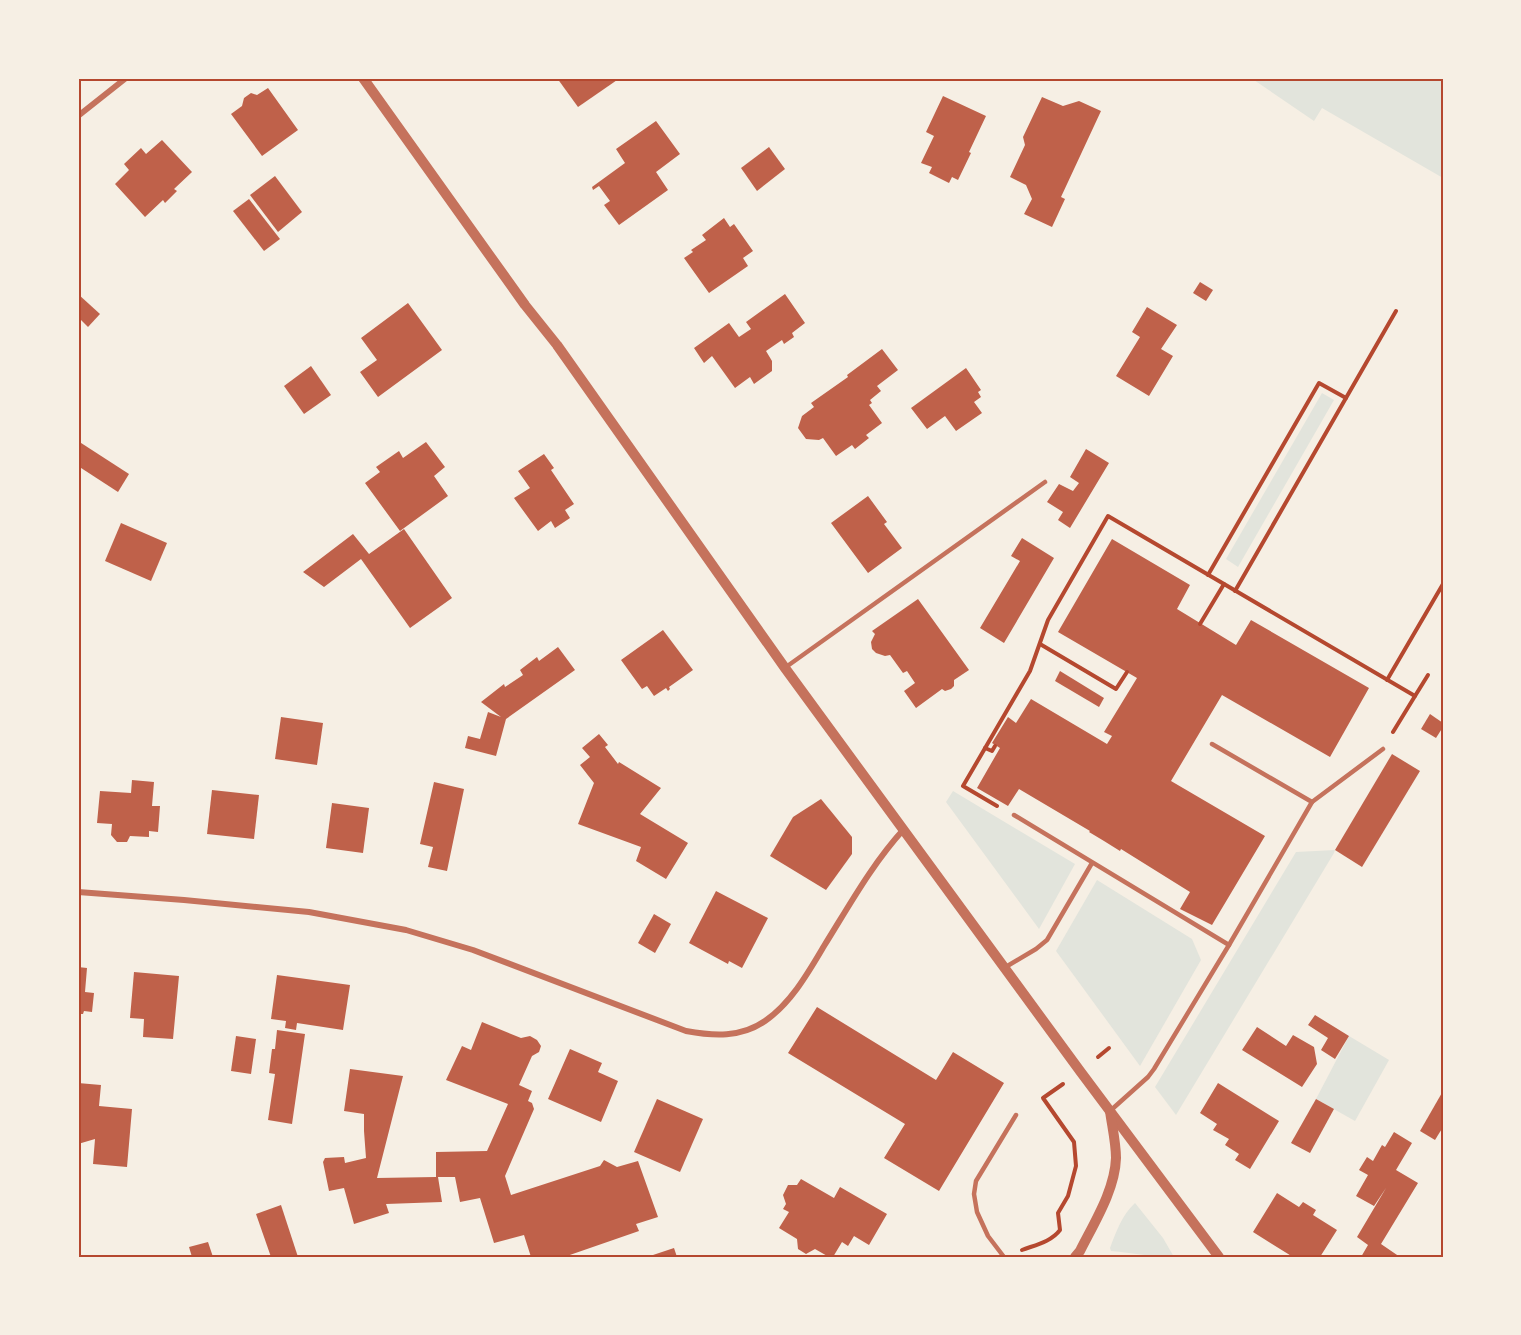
<svg xmlns="http://www.w3.org/2000/svg" width="1521" height="1335" viewBox="0 0 1521 1335" font-family="Spectral,serif">
  <rect width="100%" height="100%" fill="#f6efe4"/>
  <g fill="#e2e4dc">
    <path d="M1251 78H1443V178L1322 108 1314 121Z"/>
    <path d="M1322 393 1334 400 1238 567 1226 559Z"/>
    <path d="M953 791 1075 864 1039 929 946 802Z"/>
    <path d="M1335 850 1334 853 1176 1115 1155 1087 1296 852Z"/>
    <path d="M1097 880 1192 939 1201 960 1140 1066 1056 951Z"/>
    <path d="M1349 1036 1389 1060 1355 1121 1316 1099Z"/>
    <path d="M1135 1203 1163 1238 1174 1257C1153 1257 1132 1253 1111 1251L1110 1248C1116 1232 1122 1215 1135 1203Z"/>
  </g>
  <g fill="#bf614a">
    <path d="M557 78H620L578 107Z"/>
    <path d="M268 88 298 130 262 156 231 114 242 106 244 98 251 93 257 95Z"/>
    <path d="M943 96 986 116 969 152 971 153 958 180 952 177 949 183 929 173 932 167 921 163 934 136 926 132Z"/>
    <path d="M1042 97 1063 106 1079 101 1101 111 1061 197 1065 199 1052 227 1024 214 1032 199 1026 185 1010 177 1025 145 1023 137Z"/>
    <path d="M656 121 680 154 656 172 668 190 619 225 604 205 610 201 599 186 593 190 592 187 625 163 616 149Z"/>
    <path d="M162 140 192 172 174 189 177 191 165 203 163 200 145 217 115 184 129 170 124 164 141 148 146 154Z"/>
    <path d="M769 147 785 169 757 191 741 168Z"/>
    <path d="M275 176 302 212 278 232 250 195Z"/>
    <path d="M249 199 280 239 264 251 233 211Z"/>
    <path d="M724 218 730 227 734 224 753 251 743 258 748 266 709 293 684 258 693 252 691 250 706 240 702 235Z"/>
    <path d="M1200 282 1213 290 1206 301 1193 293Z"/>
    <path d="M78 294 100 314 88 327 78 317Z"/>
    <path d="M785 294 805 323 792 333 794 337 784 344 782 340 766 351 772 361V371L754 384 750 377 735 388 712 356 704 363 694 348 729 323 739 337 751 329 746 322Z"/>
    <path d="M408 303 442 350 378 397 360 372 377 360 361 338Z"/>
    <path d="M1147 307 1177 325 1161 349 1173 356 1149 396 1116 376 1140 337 1132 332Z"/>
    <path d="M882 349 898 370 877 386 881 391 870 400 872 403 869 405 882 423 866 435 869 438 855 449 852 445 836 456 823 438 819 440 806 439 798 428 802 416 814 407 811 403 848 377 847 375Z"/>
    <path d="M311 366 331 395 304 414 284 386Z"/>
    <path d="M966 368 981 390 978 392 981 397 974 402 982 413 956 431 945 416 927 429 911 408Z"/>
    <path d="M78 441 129 474 118 492 78 466Z"/>
    <path d="M426 442 445 467 434 476 448 496 400 531 365 483 380 472 376 467 399 451 403 458Z"/>
    <path d="M1086 449 1109 463 1070 528 1058 520 1063 512 1047 502 1059 484 1073 491 1079 483 1070 477Z"/>
    <path d="M544 454 554 468 551 470 574 504 565 510 570 518 555 528 551 521 538 531 514 498 530 488 518 471Z"/>
    <path d="M868 496 887 522 884 524 902 548 868 573 831 523Z"/>
    <path d="M121 523 167 543 151 581 105 561Z"/>
    <path d="M404 529 452 598 410 628 361 559 324 587 303 572 353 534 369 554Z"/>
    <path d="M1022 538 1054 558 1004 643 980 628 1020 561 1011 556Z"/>
    <path d="M1112 539 1190 585 1177 609 1236 645 1251 620 1369 688 1330 757 1222 695 1171 781 1265 836 1212 925 1180 909 1190 892 1121 849 1120 851 1104 841 1089 832 1090 831 1019 789 1008 806 977 788 1000 748 992 743 1008 717 1016 723 1031 699 1107 744 1112 736 1104 732 1137 678 1058 632Z"/>
    <path d="M918 599 969 670 954 680V686L951 689 945 691 942 689 916 708 904 691 915 683 907 671 903 673 890 655 885 656 876 653 872 649 871 642 875 634 872 631Z"/>
    <path d="M663 630 693 670 669 687 670 689 668 691 666 688 654 696 647 686 642 689 621 660Z"/>
    <path d="M558 647 575 670 506 719 496 756 465 748 468 736 480 739 488 712 501 717 481 702 504 684 505 687 523 675 520 670 537 657 539 661Z"/>
    <path d="M1060 671 1104 698 1099 707 1055 681Z"/>
    <path d="M1430 714 1443 723V727L1436 738 1421 729Z"/>
    <path d="M281 717 323 723 317 765 275 759Z"/>
    <path d="M599 734 608 745 605 747 618 764 619 762 661 788 640 814 688 843 666 879 636 861 641 847 578 824 594 783 580 765 590 757 582 748Z"/>
    <path d="M1392 754 1420 771 1362 867 1335 850Z"/>
    <path d="M132 780 154 782 152 806H160L158 832 149 831V837L130 836 127 842H117L111 835 112 824 97 823 100 791 131 793Z"/>
    <path d="M434 782 464 789 447 871 428 867 433 847 420 844Z"/>
    <path d="M212 790 259 795 254 839 207 834Z"/>
    <path d="M821 799 852 837V854L826 890 770 856 793 817Z"/>
    <path d="M332 803 369 808 363 853 326 848Z"/>
    <path d="M716 891 768 918 742 968 729 961 728 964 689 943Z"/>
    <path d="M654 914 671 924 655 953 638 943Z"/>
    <path d="M78 967 87 968 85 992 94 993 92 1012 84 1011 83 1014H78Z"/>
    <path d="M134 972 179 976 173 1039 143 1037 144 1019 130 1018Z"/>
    <path d="M277 975 350 985 343 1030 297 1023 296 1030 285 1028 286 1021 271 1019Z"/>
    <path d="M817 1007 936 1080 953 1052 1004 1083 939 1191 884 1158 905 1124 788 1053Z"/>
    <path d="M1315 1015 1349 1036 1335 1059 1321 1050 1328 1038 1308 1025Z"/>
    <path d="M482 1022 521 1038 530 1036 537 1040 541 1046 539 1052 532 1056 519 1085 532 1091 528 1101 532 1103 534 1109 505 1176 511 1195 600 1166 604 1160 617 1167 638 1161 658 1217 636 1224 639 1231 564 1257H531L524 1235 494 1243 480 1198 460 1202 455 1177H438L442 1202 386 1204 389 1213 354 1224 344 1188 329 1191 323 1162 325 1158 344 1157 345 1163 366 1158 364 1131V1114L344 1111 350 1069 403 1076 377 1178 436 1177V1152L487 1151 508 1104 446 1080 462 1046 471 1050Z"/>
    <path d="M1257 1027 1286 1046 1293 1035 1314 1047 1317 1064 1302 1087 1242 1050Z"/>
    <path d="M277 1030 305 1034 292 1124 268 1120 275 1074 269 1073 272 1049H275Z"/>
    <path d="M236 1036 256 1039 251 1074 231 1071Z"/>
    <path d="M570 1049 602 1063 598 1072 618 1081 601 1122 548 1099Z"/>
    <path d="M78 1083 101 1085 99 1106 132 1109 127 1167 93 1164 95 1139 78 1144Z"/>
    <path d="M1218 1083 1279 1121 1250 1169 1235 1160 1239 1154 1225 1145 1229 1139 1213 1130 1217 1124 1200 1113Z"/>
    <path d="M1443 1091V1127L1435 1140 1420 1131Z"/>
    <path d="M657 1099 703 1119 680 1172 634 1152Z"/>
    <path d="M1316 1099 1334 1109 1310 1153 1291 1143Z"/>
    <path d="M1394 1132 1412 1143 1396 1170 1418 1183 1381 1244 1400 1257H1361L1368 1245 1357 1237 1386 1188 1374 1206 1356 1196 1368 1175 1359 1170 1367 1157 1373 1161 1382 1145 1385 1147Z"/>
    <path d="M801 1179 834 1198 840 1187 887 1214 869 1245 854 1236 848 1246 842 1242 833 1257H829L815 1249 806 1254 798 1249 797 1239 779 1228 789 1212 783 1209 786 1204 783 1195 788 1185H797Z"/>
    <path d="M1277 1193 1299 1207 1303 1202 1316 1210 1313 1215 1337 1230 1320 1257H1293L1253 1232Z"/>
    <path d="M281 1205 298 1257H271L256 1214Z"/>
    <path d="M208 1242 213 1257H192L189 1247Z"/>
    <path d="M674 1248 677 1257H654L653 1255Z"/>
  </g>
  <g fill="none" stroke-linecap="round" stroke-linejoin="round">
    <g stroke="#b5482f" stroke-width="4">
      <path d="M1208 575 1319 383 1346 398"/>
      <path d="M1235 591 1396 311"/>
      <path d="M1200 624 1224 584"/>
      <path d="M1040 644 1116 689 1127 672"/>
      <path d="M1387 680 1443 584"/>
      <path d="M1415 696 1428 675"/>
      <path d="M985 748 992 751 995 746"/>
      <path d="M997 806 963 786 1030 671 1048 620 1108 516 1415 696 1393 732"/>
      <path d="M1098 1057 1109 1048"/>
      <path d="M1022 1250C1035 1245 1051 1242 1060 1230L1058 1213 1068 1196 1076 1166 1074 1142 1043 1098 1063 1084"/>
    </g>
    <g stroke="#c5725c" stroke-width="4.5">
      <path d="M786 667 1045 482"/>
      <path d="M1312 802 1383 749"/>
      <path d="M1014 815 1229 945"/>
      <path d="M1004 968 1036 949 1047 940 1092 863"/>
      <path d="M1110 1111 1148 1077 1154 1069 1229 945 1312 802 1212 744"/>
      <path d="M1004 1257 988 1236 977 1212 974 1194 976 1181 1016 1115"/>
    </g>
    <g stroke="#c5725c" stroke-width="6">
      <path d="M78 116 126 78"/>
      <path d="M78 892 184 900 309 912 406 930 473 950 686 1031C713 1036 741 1038 765 1021 791 1003 808 973 824 946 849 906 872 864 904 829"/>
    </g>
    <g stroke="#c5725c" stroke-width="10">
      <path d="M363 78 525 305 557 345 785 668 1080 1071 1219 1257"/>
      <path d="M1075 1257 1080 1251C1094 1223 1115 1190 1116 1158 1116 1143 1112 1126 1110 1111"/>
    </g>
  </g>
  <rect width="1521" height="1335" fill="none" stroke="#f6efe4" stroke-width="159"/>
  <rect x="80" y="80" width="1362" height="1176" fill="none" stroke="#b5482f" stroke-width="2"/>
</svg>
